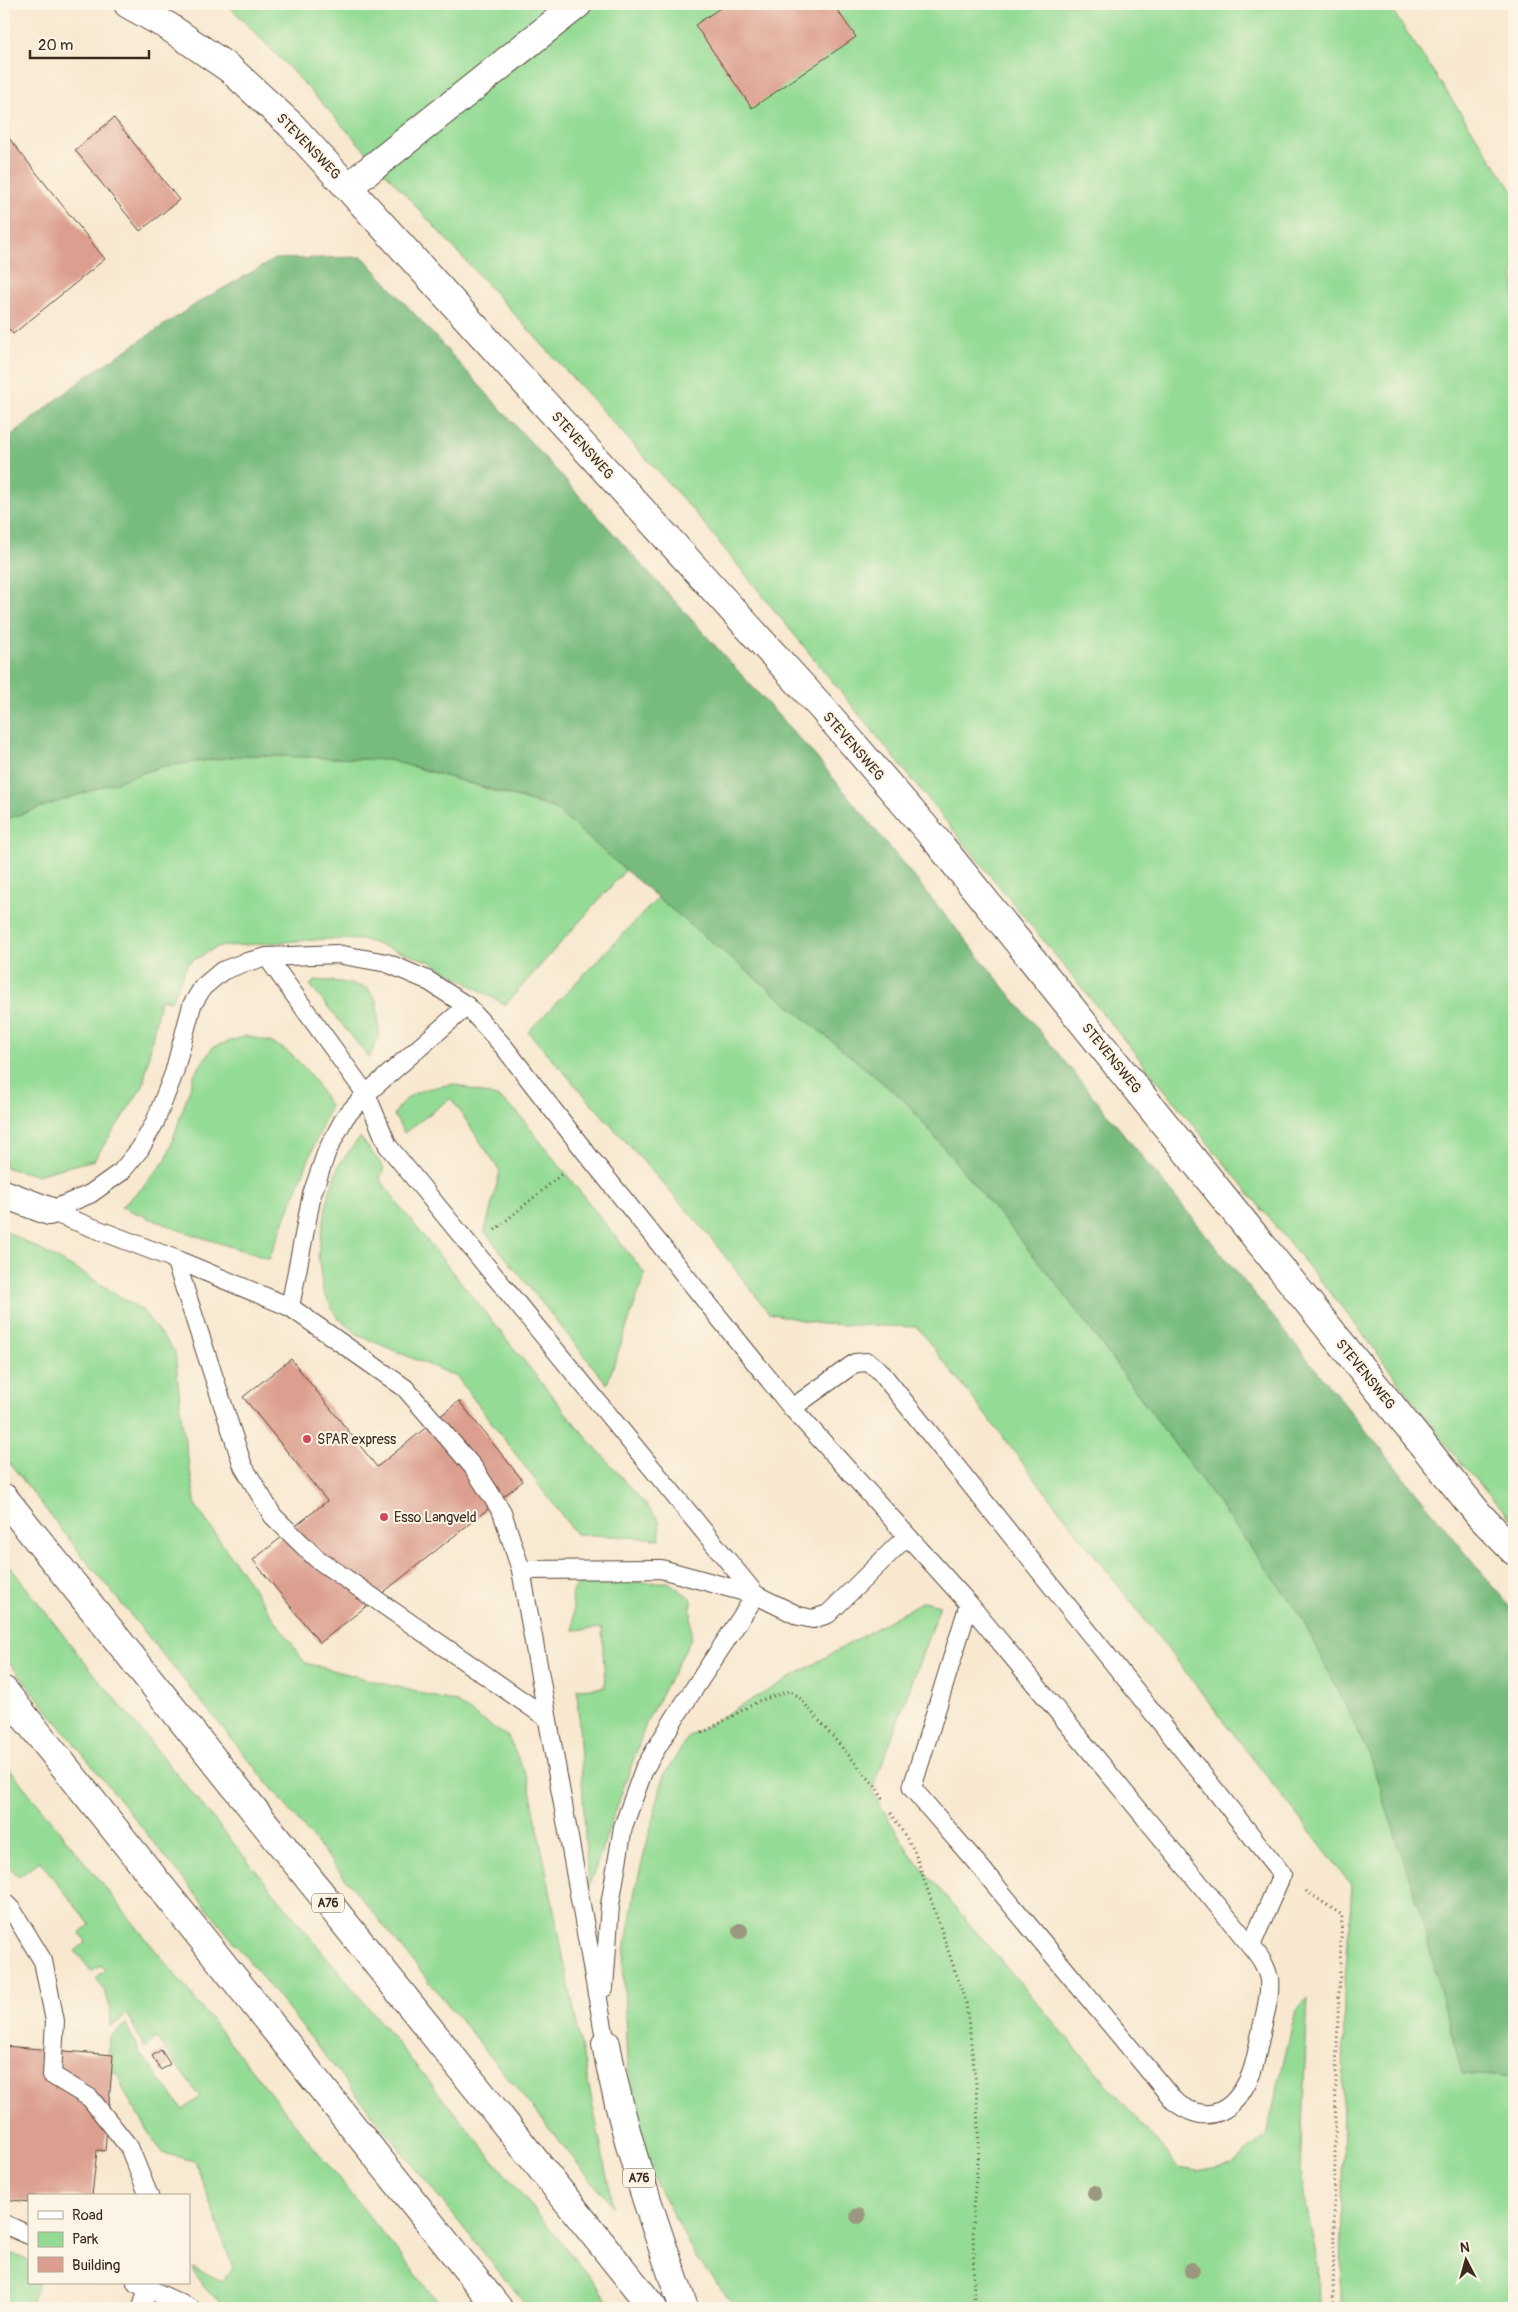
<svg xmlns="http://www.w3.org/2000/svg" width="1518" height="2312" viewBox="0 0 1518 2312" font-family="Pangolin,sans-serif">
  <rect width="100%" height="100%" fill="#fcf5e5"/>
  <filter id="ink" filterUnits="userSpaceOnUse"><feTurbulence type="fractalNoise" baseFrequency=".02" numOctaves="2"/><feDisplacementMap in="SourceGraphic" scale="10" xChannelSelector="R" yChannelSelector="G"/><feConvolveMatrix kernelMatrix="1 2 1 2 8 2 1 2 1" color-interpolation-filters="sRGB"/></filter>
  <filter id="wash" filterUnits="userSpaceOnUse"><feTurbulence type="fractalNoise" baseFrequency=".0096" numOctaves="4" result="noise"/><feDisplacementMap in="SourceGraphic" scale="20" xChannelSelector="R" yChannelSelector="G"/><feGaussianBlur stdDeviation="1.12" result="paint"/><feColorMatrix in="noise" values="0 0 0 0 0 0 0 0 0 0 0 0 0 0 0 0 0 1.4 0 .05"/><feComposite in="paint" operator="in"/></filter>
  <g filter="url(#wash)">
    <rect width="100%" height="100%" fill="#f8e8d0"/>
    <g fill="#94db95" stroke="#68825a">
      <path d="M227 4H1388L1514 193V1522L1455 1456 1357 1326 692 509 299 78Z"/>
      <path d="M246 755 390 760 552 808 638 856 505 1005 431 962 364 940 326 939 217 947 188 963 171 1001 160 999 143 1086 94 1160 36 1175 4 1167V820L160 767Z"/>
      <path d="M658 898 905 1101 1056 1283 1300 1614 1369 1754 1418 1905 1462 2073 1514 2078V2308H1341L1344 1994 1352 1886 917 1327 820 1324 769 1313 707 1233 528 1032Z"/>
      <path d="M317 980 340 982 368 988 377 1002 379 1034 369 1058 310 985Z"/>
      <path d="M245 1036C254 1038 264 1039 272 1043 299 1054 316 1082 330 1106L269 1259 182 1231 121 1207 143 1187 166 1160 195 1073 213 1047Z"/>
      <path d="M454 1084 499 1098 517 1112 645 1274 607 1384 485 1232 500 1171 451 1098 404 1133 394 1115C407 1090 428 1088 454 1084Z"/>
      <path d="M360 1137 384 1168 380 1179 401 1208 574 1423 659 1520 660 1539 576 1534 457 1377 360 1336 336 1316 323 1291 318 1254 328 1197 338 1166Z"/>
      <path d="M4 1230 83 1273 143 1311 175 1352 182 1423 196 1506 305 1663 455 1702 508 1737 528 1779 613 2207 72 1543 4 1456Z"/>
      <path d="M4 1559 78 1654 615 2308H528L4 1656Z"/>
      <path d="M668 1582 691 1598V1639L647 1721 588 1889 577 1689 605 1687 602 1628 574 1630 572 1591 578 1584Z"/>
      <path d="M923 1601 940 1605 872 1792 912 1857 1179 2168 1197 2171 1232 2164 1266 2136 1296 2010 1308 1998 1300 2172 1318 2265 1319 2308H737L696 2258 646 2164 627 2062 623 1963 635 1890 664 1775 689 1736Z"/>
      <path d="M4 1762 443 2308H232C211 2295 203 2291 193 2268L222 2281 233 2268 195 2161 162 2153 126 2095 117 2074 107 2070 110 2037 126 2024 139 2052 183 2110 200 2097 156 2038 145 2048 127 2014 111 2027C111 2006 108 1994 96 1978L105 1970 101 1965 92 1972 75 1951 86 1942 80 1933 90 1925 40 1861 19 1877 4 1861Z"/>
      <path d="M4 2250 29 2261V2283H39L29 2308H4Z"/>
    </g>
    <path fill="#77bb7e" stroke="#59724e" d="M363 257 816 757 1514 1612V2078L1462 2073 1418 1905 1369 1754 1300 1614 1056 1283 905 1101 658 898 552 807 390 760 246 755 160 767 4 820V441L87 376 199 302 275 259Z"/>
    <g id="blocks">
      <g fill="#dc9f8f">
        <path d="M726 4H833L856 37 752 108 695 25Z"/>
        <path d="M114 118 179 200 140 231 75 150Z"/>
        <path d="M4 132 105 259 13 334 4 323Z"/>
        <path d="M291 1359 377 1467 459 1401 523 1481 320 1643 253 1560 327 1501 243 1397Z"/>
        <path d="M4 2046 113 2055 105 2151 97 2150 92 2196H29V2202L4 2199Z"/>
        <path d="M161 2050 170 2064 161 2070 152 2056Z"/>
      </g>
    </g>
  </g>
  <g filter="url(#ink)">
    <use href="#blocks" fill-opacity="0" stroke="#574639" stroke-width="1"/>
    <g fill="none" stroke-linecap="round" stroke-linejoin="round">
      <g stroke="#574639" stroke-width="20">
        <g id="service">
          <path d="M267 957 366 1094 388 1146 756 1595"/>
          <path d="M49 1211 90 1194 121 1172 140 1149 155 1122 174 1073 192 1005 203 987 222 971 243 963 267 957 337 954 387 963 427 980 467 1006 504 1047 587 1154 792 1408 969 1604 1251 1946"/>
          <path d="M49 1211 175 1259 290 1307 405 1388 473 1467 502 1512 521 1570 606 2044"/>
          <path d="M175 1259 243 1466 273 1516 316 1558 547 1718"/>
          <path d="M290 1307 312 1194 327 1151 345 1117 366 1094 467 1006"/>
          <path d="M792 1408 855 1363 868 1362 879 1370 1282 1874 1251 1946C1260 1957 1266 1965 1269 1979 1271 1997 1264 2016 1261 2033 1258 2046 1256 2061 1251 2074 1235 2111 1209 2128 1174 2101L981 1868 912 1788 969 1604"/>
          <path d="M521 1570 661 1569 756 1595 799 1616 813 1619 828 1614 907 1536"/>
          <path d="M4 1902 12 1910 43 1961 55 2021 52 2075 90 2098 129 2147 149 2196"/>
          <path d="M604 1988 610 1905 623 1827 644 1769 674 1719 756 1595"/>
          <path d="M4 2224 29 2235"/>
          <path d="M136 2283 190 2308"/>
          <path d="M142 2308 149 2283"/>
        </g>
      </g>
      <g stroke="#574639" stroke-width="30">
        <path id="minor" d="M348 187 578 4"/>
      </g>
      <g stroke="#574639" stroke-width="30">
        <path id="tertiary" d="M128 4 169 27 230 69 291 125 822 708 936 840 1480 1516 1514 1551"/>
      </g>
      <g stroke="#574639" stroke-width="30">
        <g id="motorway">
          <path d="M4 1194 49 1211"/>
          <path d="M4 1498 653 2308"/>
          <path d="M4 1691 498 2308"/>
          <path d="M606 2044C623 2135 653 2221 684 2308"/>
        </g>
      </g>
      <g stroke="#574639" stroke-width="3" stroke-dasharray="1 4" stroke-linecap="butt">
        <path d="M495 1230 563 1173"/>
        <path d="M702 1733 759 1701 789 1691 798 1696 876 1787 883 1799"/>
        <path d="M891 1813 914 1850 966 2003 976 2084 979 2149 973 2209 974 2308"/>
        <path d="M1306 1891 1342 1915 1336 2071 1333 2308"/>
      </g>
      <use href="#service" stroke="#fff" stroke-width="18"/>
      <use href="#minor" stroke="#fff" stroke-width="28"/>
      <use href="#tertiary" stroke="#fff" stroke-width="28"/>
      <use href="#motorway" stroke="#fff" stroke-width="28"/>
    </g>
    <g fill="#9c987f">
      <circle cx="740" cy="1931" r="8"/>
      <circle cx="1095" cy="2193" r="8"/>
      <circle cx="858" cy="2216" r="8"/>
      <circle cx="1192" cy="2270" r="8"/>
    </g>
  </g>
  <g fill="#d1495b" stroke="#fcf5e5" stroke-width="2">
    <circle cx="307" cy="1439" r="5"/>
    <circle cx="384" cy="1517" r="5"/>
  </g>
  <g text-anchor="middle" stroke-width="4" stroke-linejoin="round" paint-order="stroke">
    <g fill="#fcf5e5" stroke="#75675a" stroke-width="1">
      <rect x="312" y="1893.5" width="32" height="19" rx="4"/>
      <rect x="623" y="2168.5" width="32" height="19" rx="4"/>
    </g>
    <g font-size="12" font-weight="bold" fill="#3b2a1e">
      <text x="328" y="1907">A76</text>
      <text x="639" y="2182">A76</text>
    </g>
    <g font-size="14" fill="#3b2a1e" stroke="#fcf5e5">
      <text transform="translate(309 146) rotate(46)" y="5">STEVENSWEG</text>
      <text transform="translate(583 445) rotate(48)" y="5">STEVENSWEG</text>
      <text transform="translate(854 746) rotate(49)" y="5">STEVENSWEG</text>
      <text transform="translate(1112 1058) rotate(51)" y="5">STEVENSWEG</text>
      <text transform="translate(1366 1374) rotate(51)" y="5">STEVENSWEG</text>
    </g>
    <g font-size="14" fill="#3b2a1e" stroke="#fcf5e5" text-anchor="start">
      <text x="317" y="1444">SPAR express</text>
      <text x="394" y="1522">Esso Langveld</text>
    </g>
  </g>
  <rect width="1518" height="2312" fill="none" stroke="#fcf5e5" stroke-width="20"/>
  <rect x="28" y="2194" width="162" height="90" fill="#fcf5e5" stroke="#afa495"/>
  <rect x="38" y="2211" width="25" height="8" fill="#ffffff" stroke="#afa495"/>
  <text x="72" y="2220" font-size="15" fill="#3b2a1e">Road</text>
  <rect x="38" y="2232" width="25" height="15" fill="#94db95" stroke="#afa495"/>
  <text x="72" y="2244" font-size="15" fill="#3b2a1e">Park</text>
  <rect x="38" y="2257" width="25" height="15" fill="#dc9f8f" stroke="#afa495"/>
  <text x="72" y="2270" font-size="15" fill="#3b2a1e">Building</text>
  <g transform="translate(1466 2260) rotate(354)" stroke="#fcf5e5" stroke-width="4" paint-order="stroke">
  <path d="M0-4L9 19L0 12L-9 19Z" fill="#3b2a1e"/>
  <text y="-8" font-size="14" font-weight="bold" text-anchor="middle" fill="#3b2a1e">N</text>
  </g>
  <path d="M30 50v8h119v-8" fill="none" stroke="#3b2a1e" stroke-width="2.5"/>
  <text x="38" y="50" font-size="15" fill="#3b2a1e" stroke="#fcf5e5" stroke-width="4" paint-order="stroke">20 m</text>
</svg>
